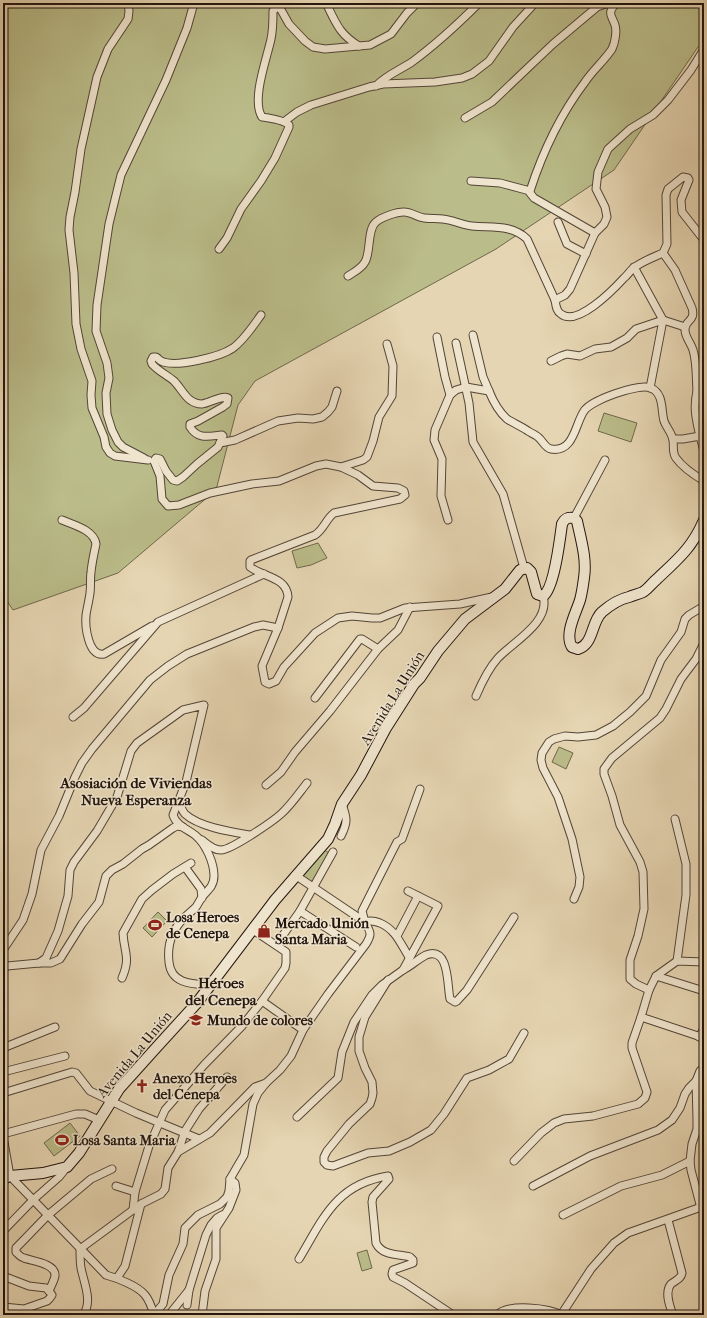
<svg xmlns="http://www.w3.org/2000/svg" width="707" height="1318" viewBox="0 0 707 1318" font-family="'IM FELL French Canon',serif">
  <rect width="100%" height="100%" fill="#e6d5b2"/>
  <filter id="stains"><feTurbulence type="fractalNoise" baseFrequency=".005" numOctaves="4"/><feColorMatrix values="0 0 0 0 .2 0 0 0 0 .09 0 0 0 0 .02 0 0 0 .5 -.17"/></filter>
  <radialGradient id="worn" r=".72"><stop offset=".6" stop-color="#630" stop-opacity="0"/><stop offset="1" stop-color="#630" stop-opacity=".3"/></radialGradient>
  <g fill="#babc89" stroke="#6e684c">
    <path d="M3 3H704V42L698 47 614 170 496 249 255 381 238 405 216 490 118 573 13 610 3 595Z"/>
    <path d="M604 413 637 423 631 442 598 431Z"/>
    <path d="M318 543 327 558 311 565 297 568 292 551Z"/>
    <path d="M559 747 573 753 566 769 552 762Z"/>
    <path d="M323 849 329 853 312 885 298 875Z"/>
    <path d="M158 912 167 921 152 937 143 928Z"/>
    <path d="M70 1123 80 1136 54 1156 44 1143Z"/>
    <path d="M367 1250 372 1268 362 1271 357 1253Z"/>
  </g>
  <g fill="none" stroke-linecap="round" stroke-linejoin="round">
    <g stroke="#534537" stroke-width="9">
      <g id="street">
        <path d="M128 3 129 11 128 19 108 49 97 77 81 149 75 192 70 217 69 230 74 273 76 324 81 349 92 381 91 395 92 408 104 437 106 447 110 453 115 456 148 460"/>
        <path d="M326 3C336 23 339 34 359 46"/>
        <path d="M704 49 691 70 668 100 653 115 630 129 608 149 598 172 596 189 605 207 607 217 604 224 595 233 570 289 565 295 555 300C556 305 556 311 561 314 577 327 613 290 624 278 628 275 631 269 635 267 643 261 654 257 663 253L667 244 666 195 668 189 683 177 688 178 689 180 681 200 682 212 704 240"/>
        <path d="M376 86C386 75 400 70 412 62 435 45 458 24 479 3"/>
        <path d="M465 118 492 102 553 44 597 7 605 4 617 3"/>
        <path d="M285 121 297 112 311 105 369 87 383 84 435 82 462 78 472 74 489 61 513 27 535 3"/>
        <path d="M471 181 500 183 530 191"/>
        <path d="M558 222 567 244 586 254"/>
        <path d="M595 233 534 198 530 193V191C543 151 560 115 585 82 593 70 604 61 612 49 615 43 617 31 615 25 611 14 607 14 616 3"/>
        <path d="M219 249 227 238 241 209 261 181 275 158 289 127V125C284 120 269 118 262 117 251 100 267 58 271 39 273 30 273 21 273 11L276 8H280L289 24 305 41 313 47 325 49 370 45 391 34 407 13 417 3"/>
        <path d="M663 253 675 270 692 308C696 322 684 320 685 330 685 337 691 343 693 350 697 363 696 378 697 391"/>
        <path d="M634 267 663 320 650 388"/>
        <path d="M348 276C354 272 361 269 365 262 371 252 367 229 376 222 382 217 396 212 404 212 411 212 417 217 424 218 431 219 437 218 443 219 453 220 462 225 472 226 492 228 511 224 527 239L555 300"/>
        <path d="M473 335 483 377 489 391"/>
        <path d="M437 337 445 377 450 395"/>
        <path d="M456 343 469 403 473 442 503 494 524 568"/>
        <path d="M551 361 561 356 567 354 580 356 595 349 611 347 627 338 636 329 663 320 685 327"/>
        <path d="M704 373C689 401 696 422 704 451"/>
        <path d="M673 439H683L700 436 704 425"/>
        <path d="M220 443 235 440 278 421 298 418 313 419 322 417 328 412 332 407 337 391"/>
        <path d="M144 458 123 447 118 442 112 430 107 414 106 393 109 378 107 363 96 331 97 305 109 224 121 175 166 80 187 28 194 3"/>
        <path d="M154 461 160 476 162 499 168 506 179 505 210 493 252 484 279 481 316 466 326 464 341 467 358 475 373 486 398 488 404 491 405 495 400 499 334 513C326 519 324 529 315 535L251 560 250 561V567C263 577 287 577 288 597L278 628 262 666 265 682 269 684 276 681 284 667 315 633 338 618 352 616 372 618H380L405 608 460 604 492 597"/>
        <path d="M154 461 156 458 160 459 166 471 173 480 177 481 183 477 197 464 218 447 223 436 222 435C209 436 198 440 190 427V424L198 421 223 407 227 404 228 398C221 395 210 403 202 404 187 404 183 390 174 381 167 375 158 371 152 364L151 361 153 357H156C157 357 160 361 161 361 175 368 220 357 233 348 244 340 253 326 261 315"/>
        <path d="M341 467 363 460 367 457 373 441 379 417 392 396 393 366 387 344"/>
        <path d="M574 518 605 460"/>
        <path d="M62 520C74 525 94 530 96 544 94 553 92 563 91 572 90 579 91 586 90 593 89 601 87 608 86 615 85 626 88 657 104 654L152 626"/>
        <path d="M448 520 441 496 442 459 434 440 435 430 450 395 456 390 466 387 489 391C493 401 498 411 507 419 513 423 521 426 528 431 531 433 536 435 538 437 543 441 545 448 551 449 574 453 575 424 584 411 591 400 639 383 651 388 664 394 661 410 664 421 666 427 672 433 673 440 674 446 672 453 676 458 683 468 694 475 704 481"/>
        <path d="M476 696C482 682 488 669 498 658 513 642 551 622 543 596"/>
        <path d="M315 698 360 639H362L378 649"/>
        <path d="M73 717 84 708 158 622 264 574"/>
        <path d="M266 785 281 772 295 752 330 711 378 649 398 630 410 607"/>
        <path d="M179 803C181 806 182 811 185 814 199 827 232 832 250 835"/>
        <path d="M675 819 686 864V895L677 961"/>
        <path d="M341 836C348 822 347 818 342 804"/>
        <path d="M202 840C207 844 213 850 221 850 231 850 272 822 281 814 291 805 299 793 307 783"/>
        <path d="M185 867 201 889 202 898"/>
        <path d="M574 899 579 887 580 877 572 839 558 797 543 768 541 760 542 753 549 742 554 739 565 736 578 737 596 735 613 726 630 712 646 696 661 660 681 632 685 619 689 615 704 606"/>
        <path d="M300 911 356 947"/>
        <path d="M397 936 418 896"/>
        <path d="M276 945 300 911 333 852"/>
        <path d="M3 950 23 920 32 894 41 850 59 816 75 777 82 763 92 749 150 680 168 666 187 654 254 627 263 625 278 628"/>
        <path d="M409 957C400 943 396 930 380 923 375 921 370 920 365 922L362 911 397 842 402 839 420 789"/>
        <path d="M704 962 677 961 656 976 649 990 641 1017 704 1038"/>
        <path d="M39 963 46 958 58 931 68 896 70 870 74 862 97 831 117 797 131 751 137 743 183 710 204 705 186 782 173 815C176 825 187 829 195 835 206 844 214 863 214 876 214 886 208 890 202 897 200 900 198 904 196 907 192 911 188 914 184 918 172 930 167 945 169 962 171 984 192 984 209 985"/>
        <path d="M3 970 7 966 39 963H51L60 959 82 924 99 902 106 876 112 870 123 864 142 849 149 845 173 828 177 826 183 827"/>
        <path d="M403 970C411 966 418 959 426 955 450 946 447 986 450 999L455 1002 457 1001 467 990 514 917"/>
        <path d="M656 976 704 991"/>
        <path d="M122 978C131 957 124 953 123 933L142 899 152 890 173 874 191 863"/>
        <path d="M388 980 365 1017 359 1037V1051L365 1068 372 1082 373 1093 372 1098 370 1104 349 1124 327 1151 324 1157V1162L327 1165 333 1166 368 1153 389 1151 410 1142 431 1130 444 1114 467 1078 489 1070 509 1059 524 1033"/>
        <path d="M649 990 636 984 630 979V960L638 936 644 909 643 872 640 862 620 825 612 796 604 774V769L612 758 660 718 666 709 681 679 696 659 704 643"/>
        <path d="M262 1001 303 1030"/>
        <path d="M699 1037 704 1029"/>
        <path d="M3 1048 55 1027"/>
        <path d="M3 1072 65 1056"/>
        <path d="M3 1093 72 1072 76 1073 90 1091 136 1113 199 1139"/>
        <path d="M297 1117 338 1078 342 1052 354 1022 372 995 382 985 403 970 438 906 408 891"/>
        <path d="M3 1134 76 1114H85L99 1120"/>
        <path d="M4 1142 10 1176 106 1275C117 1278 138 1286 145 1295 150 1301 152 1308 154 1315"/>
        <path d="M178 1152 185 1131 199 1109 227 1077"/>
        <path d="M514 1161 541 1133 554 1123 564 1119 593 1116 638 1104 645 1098 647 1092 632 1048V1043L641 1017"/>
        <path d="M116 1186 135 1192"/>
        <path d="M533 1186 590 1156 658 1130 672 1120 680 1108 685 1094 689 1088 696 1081"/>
        <path d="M701 1208 691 1170 690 1161 692 1144 697 1129V1120L696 1081 700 1071 704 1067"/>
        <path d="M133 1210 135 1192 149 1146 165 1110 204 1065 242 1026 262 1001 285 968 286 963V952L253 930"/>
        <path d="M563 1215 621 1186 662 1175 690 1161"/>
        <path d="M668 1220 682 1273C681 1279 676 1280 671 1284 664 1292 670 1307 673 1315"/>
        <path d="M3 1231 33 1200 59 1177 67 1167"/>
        <path d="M299 1259C323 1219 336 1184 388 1176L389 1179 373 1197 372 1202 376 1243C382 1256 399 1254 410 1257L413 1260V1263L393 1270 392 1274 393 1277 405 1283 453 1315"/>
        <path d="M3 1276 29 1286 46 1288 49 1291 52 1295 50 1298 47 1301 24 1309 3 1307"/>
        <path d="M117 1278 125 1266 141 1204"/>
        <path d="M49 1291C51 1286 54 1281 55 1276 56 1263 31 1261 24 1258 20 1257 18 1254 16 1252V1248L48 1215 91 1179 112 1169"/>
        <path d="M187 1305 189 1290 206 1235 211 1225 217 1218 222 1215"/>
        <path d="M83 1315C93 1302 84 1283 81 1268 80 1262 80 1255 80 1249L141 1204 161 1194 165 1189 168 1168 178 1152 210 1133 255 1087 266 1083 280 1070 291 1056 303 1030 328 994 366 944C372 934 371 933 365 922L295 875"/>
        <path d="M154 1315 163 1304 169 1275 183 1244 185 1228 198 1215 220 1204 227 1197 229 1191 230 1179 244 1155 253 1104 258 1093 266 1083"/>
        <path d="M169 1315 189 1290"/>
        <path d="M202 1315 205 1291 216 1259V1228L229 1208 236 1190 235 1183 230 1179"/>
        <path d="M497 1315C508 1303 549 1308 562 1315"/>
        <path d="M561 1315 591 1269 614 1243 628 1233 704 1206"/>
      </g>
    </g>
    <g stroke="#22150e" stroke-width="12">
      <path id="secondary" d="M3 1179 10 1176 43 1173 67 1167 79 1153 119 1089 155 1049 196 1004 275 900 328 839 335 824 342 804 361 775 386 728 414 684 420 678 438 651 465 619 505 589 520 570 527 568 531 572 537 594 543 596C554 589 560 539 562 524 565 518 568 517 574 518L577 521C581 540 587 559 584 578 583 585 582 593 580 600 576 613 564 634 572 647L578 649C594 644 591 622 602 612 609 606 620 599 629 597 634 595 639 594 643 592 648 589 652 583 657 579 678 559 692 548 704 520"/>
    </g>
    <use href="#street" stroke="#efe4cd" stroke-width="7"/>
    <use href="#secondary" stroke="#efe4cd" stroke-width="10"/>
  </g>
  <defs>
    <g id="stadium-bare" transform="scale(1.08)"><path d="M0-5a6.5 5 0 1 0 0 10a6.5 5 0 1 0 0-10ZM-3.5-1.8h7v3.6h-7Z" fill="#8f2418" stroke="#efe4cd" stroke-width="2.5" paint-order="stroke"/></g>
    <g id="shop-bare" transform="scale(1.08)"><path d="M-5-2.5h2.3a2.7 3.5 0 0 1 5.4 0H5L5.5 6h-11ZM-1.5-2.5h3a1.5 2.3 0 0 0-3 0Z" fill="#8f2418" stroke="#efe4cd" stroke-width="2.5" paint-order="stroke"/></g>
    <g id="school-bare" transform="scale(1.08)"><path d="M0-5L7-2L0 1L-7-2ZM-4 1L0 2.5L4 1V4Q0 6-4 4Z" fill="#8f2418" stroke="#efe4cd" stroke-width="2.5" paint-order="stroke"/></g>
    <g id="church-bare" transform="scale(1.08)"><path d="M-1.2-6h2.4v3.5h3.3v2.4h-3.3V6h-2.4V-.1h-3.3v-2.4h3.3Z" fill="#8f2418" stroke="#efe4cd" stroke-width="2.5" paint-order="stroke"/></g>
  </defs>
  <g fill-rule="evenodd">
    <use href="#stadium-bare" x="155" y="925"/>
    <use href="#shop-bare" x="264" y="931"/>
    <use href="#school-bare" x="196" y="1020"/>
    <use href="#church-bare" x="142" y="1086"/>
    <use href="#stadium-bare" x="62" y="1140"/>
  </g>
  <g text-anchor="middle" stroke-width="3" stroke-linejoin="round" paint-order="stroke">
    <g font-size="14" fill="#22150e" stroke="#efe4cd">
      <text transform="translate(392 698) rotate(-58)" y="5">Avenida La Unión</text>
      <text transform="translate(134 1054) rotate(-50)" y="5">Avenida La Unión</text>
    </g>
    <g font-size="14" font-weight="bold" fill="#22150e" stroke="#efe4cd" text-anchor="start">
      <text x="166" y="922">Losa Heroes<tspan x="166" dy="16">de Cenepa</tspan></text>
      <text x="275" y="928">Mercado Unión<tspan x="275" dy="16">Santa Maria</tspan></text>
      <text x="207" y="1025">Mundo de colores</text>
      <text x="153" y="1083">Anexo Heroes<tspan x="153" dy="16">del Cenepa</tspan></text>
      <text x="73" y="1145">Losa Santa Maria</text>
    </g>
    <g font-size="15" font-weight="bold" fill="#22150e" stroke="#efe4cd">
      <text x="136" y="788">Asosiación de Viviendas<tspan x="136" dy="17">Nueva Esperanza</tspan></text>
      <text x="221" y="988">Héroes<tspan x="221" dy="17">del Cenepa</tspan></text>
    </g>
  </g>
  <rect width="707" height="1318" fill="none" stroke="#e6d5b2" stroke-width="16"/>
  <rect x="4" y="4" width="699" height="1310" fill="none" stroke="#22150e" stroke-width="2"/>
  <rect x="8" y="8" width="691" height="1302" fill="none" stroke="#22150e"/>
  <rect width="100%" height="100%" filter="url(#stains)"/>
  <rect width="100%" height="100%" fill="url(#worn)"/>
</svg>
